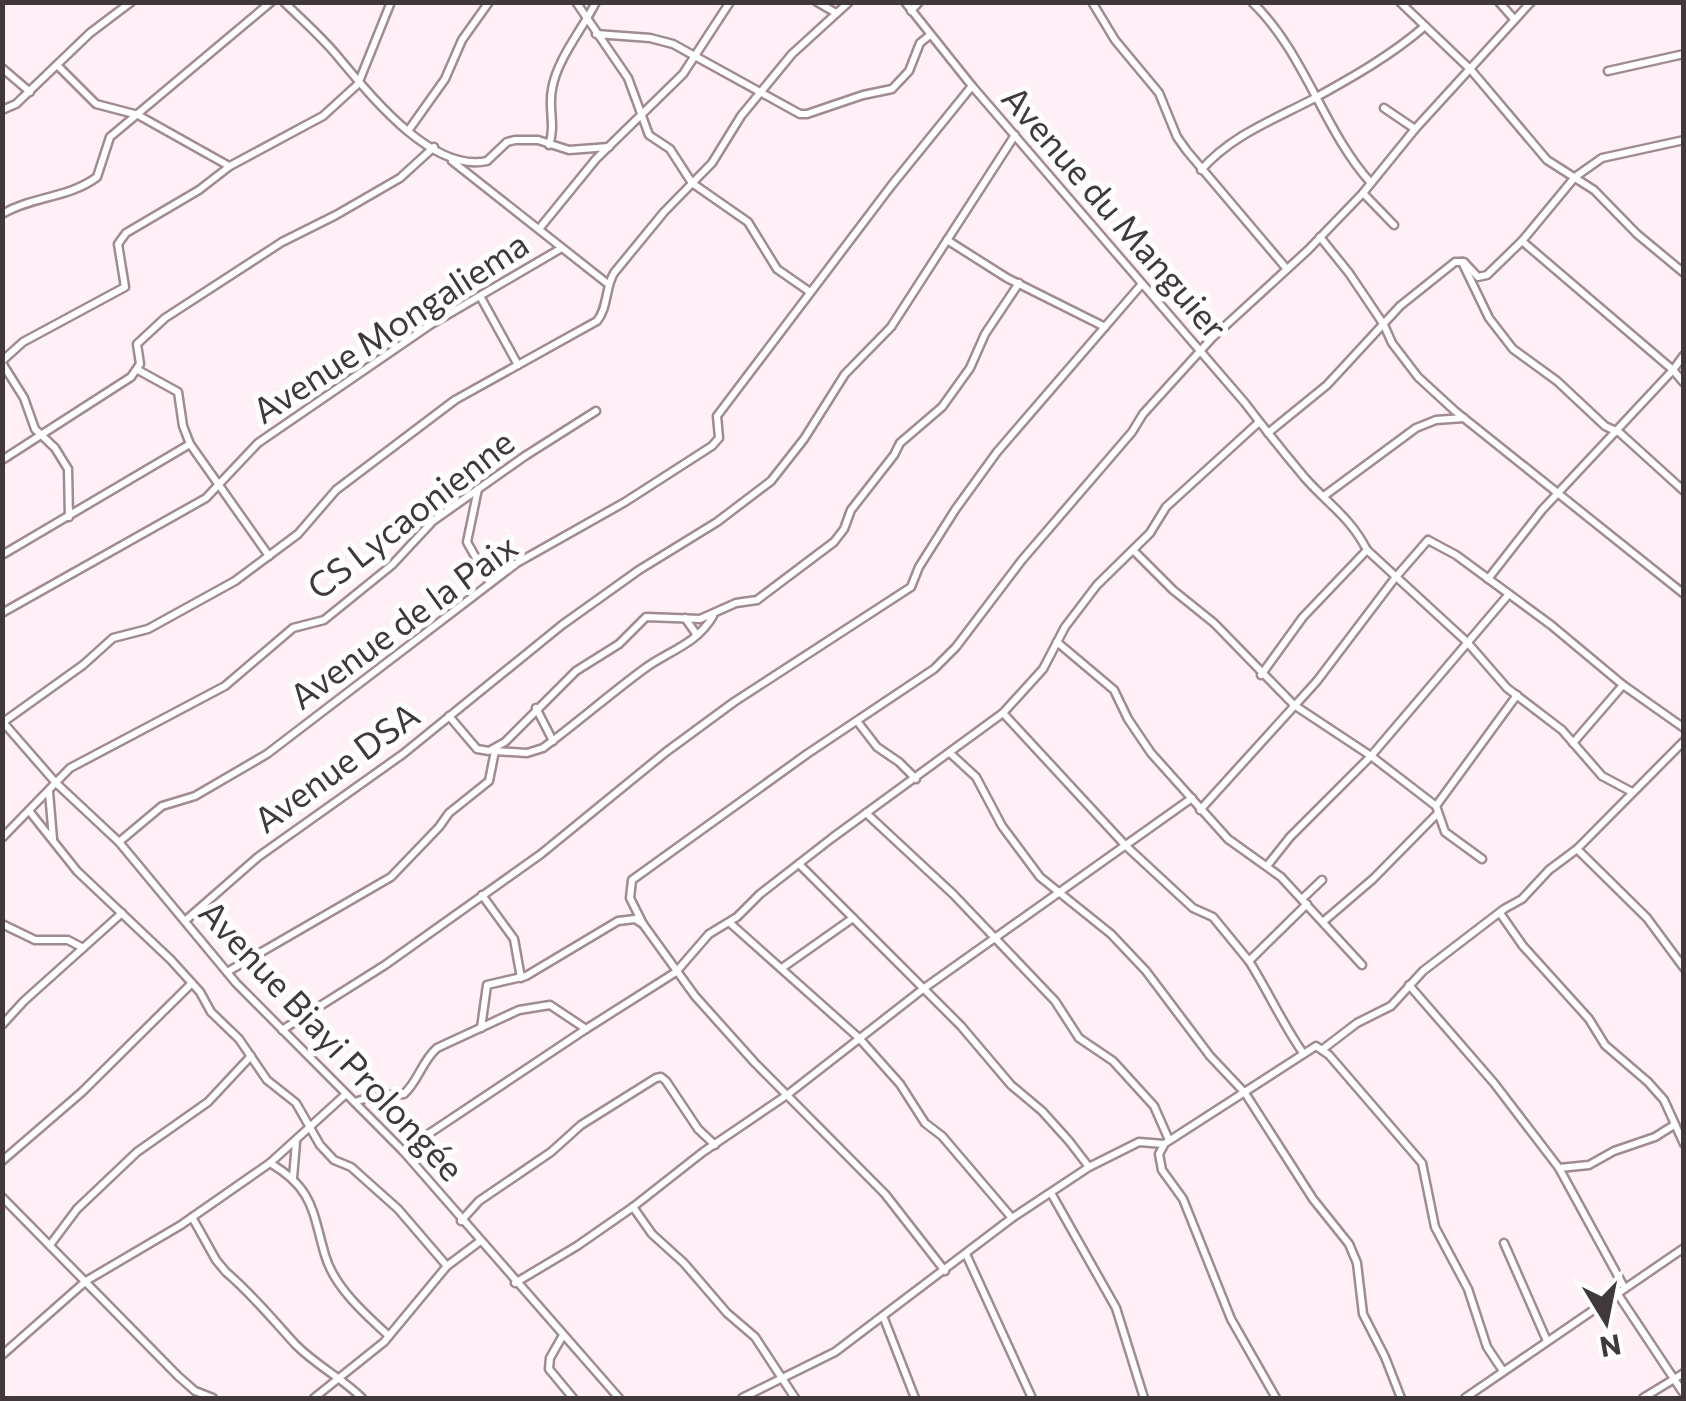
<svg xmlns="http://www.w3.org/2000/svg" width="1686" height="1401" viewBox="0 0 1686 1401" font-family="Commissioner,sans-serif">
  <rect width="100%" height="100%" fill="#fef0f6"/>
  <g fill="none" stroke-linecap="round" stroke-linejoin="round">
    <g stroke="#a08b93" stroke-width="11">
      <g id="street">
        <path d="M284 2C303 21 323 38 339 58 371 96 432 173 487 161L507 142 515 140H538L569 150 609 147"/>
        <path d="M576 2 628 78 649 135 670 149 692 183 748 222 777 269 810 292"/>
        <path d="M817 2 836 13"/>
        <path d="M905 2 972 86 1245 403C1264 428 1284 453 1305 478 1328 504 1350 517 1367 550"/>
        <path d="M1092 2 1115 40 1159 93 1177 137 1187 151 1286 268"/>
        <path d="M1252 2C1305 53 1323 130 1371 183"/>
        <path d="M1400 2 1425 26"/>
        <path d="M1499 2 1514 19"/>
        <path d="M911 11 919 2"/>
        <path d="M596 34 650 38 673 44 800 114H807L863 95 892 89 909 71 920 43 930 35"/>
        <path d="M57 65 96 104 138 115 229 166"/>
        <path d="M2 68 30 92"/>
        <path d="M1608 71 1684 54"/>
        <path d="M1384 108 1415 129"/>
        <path d="M2 110 16 104 90 33 131 2"/>
        <path d="M408 131 445 79 462 40 489 2"/>
        <path d="M549 145C556 125 548 109 552 89 557 59 582 30 596 2"/>
        <path d="M452 161 608 284"/>
        <path d="M1201 170C1232 135 1273 120 1313 99 1351 78 1392 55 1425 26L1471 70 1547 160 1594 190 1637 234 1684 273"/>
        <path d="M1363 193 1394 225"/>
        <path d="M2 214C33 196 69 198 97 177L110 137 271 2"/>
        <path d="M539 229 596 159 683 74 730 2"/>
        <path d="M1320 237 1349 273 1384 325 1392 343 1418 377 1455 411 1684 594"/>
        <path d="M947 240 1007 278 1105 327"/>
        <path d="M1522 241 1673 370 1684 355"/>
        <path d="M1462 262 1489 318 1513 349 1557 381 1605 426 1620 433 1684 491"/>
        <path d="M480 296 518 365"/>
        <path d="M2 361 23 342 125 287 118 244 126 233 199 190 230 166 323 116 358 84 391 2"/>
        <path d="M2 363 24 398 35 429 55 448 68 469 69 517"/>
        <path d="M138 370 178 392 183 426 190 444 269 556"/>
        <path d="M1268 433 1327 385 1400 306 1455 262H1464L1478 277 1487 275 1522 241 1575 177 1602 158 1684 140"/>
        <path d="M2 460 131 377 140 364 137 344 165 318 282 242 336 215 400 178 434 147"/>
        <path d="M478 489 467 542 490 583"/>
        <path d="M1324 496 1416 428 1436 420 1464 418"/>
        <path d="M1133 550 1173 590 1214 623 1294 705 1371 756 1436 806 1445 832 1482 859"/>
        <path d="M2 555 190 444"/>
        <path d="M1488 579 1542 510 1673 370 1684 383"/>
        <path d="M2 613 206 498 258 443 430 325 560 249"/>
        <path d="M685 618 697 635"/>
        <path d="M1057 642 1114 690 1128 719 1151 753 1228 839 1281 877 1362 965"/>
        <path d="M1261 675 1303 617 1367 550 1467 642 1507 688 1562 730 1602 776 1632 792"/>
        <path d="M1623 685 1684 728"/>
        <path d="M536 708 553 741"/>
        <path d="M1003 713 1125 845 1193 908 1213 917 1249 961"/>
        <path d="M449 716 477 749 489 751 505 742 576 671 619 644 646 617 700 619 736 603 757 600 834 542 844 529 851 510 894 455 900 443 942 407 970 368 985 334 1019 283"/>
        <path d="M2 721 56 783 119 842 236 983 403 1151 619 1398"/>
        <path d="M857 721 877 747 899 762 916 779"/>
        <path d="M2 723 83 665 113 638 148 629 235 581 298 534 336 490 455 400 597 321C608 308 605 288 614 273L664 212 712 163 741 116 792 54 849 2"/>
        <path d="M1684 741 1577 849 1647 918 1684 968"/>
        <path d="M494 751 527 753 543 748C578 722 610 694 644 669 668 651 696 645 713 616"/>
        <path d="M951 754 976 777 1002 826 1040 877 1111 934 1146 971 1210 1056 1245 1093 1313 1199 1349 1244 1357 1263 1363 1314 1385 1357 1401 1398"/>
        <path d="M49 792 53 839"/>
        <path d="M1436 806 1517 695"/>
        <path d="M1200 810 1317 681 1395 578 1428 540 1456 555 1551 625 1623 685 1573 743"/>
        <path d="M30 812 77 871 171 960 200 992 211 1012 239 1039 267 1080 296 1103 320 1145 334 1160 351 1167 398 1209 447 1266"/>
        <path d="M866 813 953 894 1055 1001 1079 1038 1113 1061 1154 1106 1169 1140"/>
        <path d="M2 838 70 768 225 686 293 628 324 620 392 565 433 521 525 456 596 411"/>
        <path d="M119 842 162 806 195 796 267 754 517 563 625 502 712 446 719 438 717 416 891 186 972 86"/>
        <path d="M799 864 961 1026 1011 1085 1042 1111 1069 1141 1089 1167"/>
        <path d="M1267 866 1290 837 1371 756 1509 594"/>
        <path d="M482 895 514 939 521 978"/>
        <path d="M1302 899 1322 880"/>
        <path d="M1500 913 1523 946 1589 1019 1605 1045 1648 1082 1664 1100 1684 1144"/>
        <path d="M186 920 258 857 403 754 562 625 639 570 717 522 771 481 804 439 845 374 891 327 1015 135"/>
        <path d="M1324 921 1373 879 1437 814"/>
        <path d="M730 923 859 1038 900 1084 925 1123 942 1136 1012 1218"/>
        <path d="M2 924 35 940H68L83 948"/>
        <path d="M643 924 630 898 632 880 807 754 934 669 956 647 1022 560 1132 432 1143 414 1212 338 1308 250 1363 193 1415 129 1531 2"/>
        <path d="M782 968 853 918"/>
        <path d="M227 972 391 877 439 827 449 813 489 781 495 751"/>
        <path d="M1409 985 1494 1083 1559 1168 1624 1287"/>
        <path d="M2 1025 24 1001 122 913"/>
        <path d="M481 1028 487 985 526 976 618 921 635 919 643 924 695 996 755 1063 885 1194 945 1271"/>
        <path d="M282 1030 385 965 541 854 666 752 734 702 911 587 919 567 955 510 997 452 1141 285"/>
        <path d="M1323 1049 1357 1023 1391 1006 1423 971 1504 909 1522 899 1549 870 1577 849"/>
        <path d="M1303 1053C1282 1023 1268 991 1249 961L1307 904"/>
        <path d="M355 1102 373 1096 404 1094C419 1080 422 1061 437 1048L519 1010 550 1005 586 1029 676 972 709 934 737 917 760 894 832 838 1003 713 1043 669 1065 627 1097 585 1150 533 1166 507 1258 423"/>
        <path d="M1164 1145 1159 1154 1162 1170 1183 1199 1231 1319 1276 1398"/>
        <path d="M403 1151 586 1029"/>
        <path d="M2 1161 82 1092 192 983"/>
        <path d="M270 1163C314 1189 312 1211 325 1255 334 1287 365 1314 389 1336"/>
        <path d="M1559 1168 1589 1165 1614 1151 1655 1137 1674 1125"/>
        <path d="M293 1178 296 1142"/>
        <path d="M1051 1193 1116 1308 1144 1398"/>
        <path d="M2 1197 178 1376 195 1391 213 1398"/>
        <path d="M633 1207 652 1234 684 1263 727 1313 755 1337 795 1398"/>
        <path d="M192 1217 216 1260 226 1272C252 1294 273 1320 296 1345 317 1366 342 1378 362 1398"/>
        <path d="M461 1221 479 1201 551 1152 581 1125 656 1078 661 1077 666 1081 698 1129 715 1145"/>
        <path d="M1504 1243 1547 1341"/>
        <path d="M50 1245 77 1209 137 1152 208 1102 251 1056"/>
        <path d="M966 1254 1032 1398"/>
        <path d="M515 1283 577 1246 633 1207 703 1152 787 1095 923 989 1192 798"/>
        <path d="M1617 1293 1684 1394"/>
        <path d="M883 1316 915 1398"/>
        <path d="M562 1337 550 1358 549 1369 573 1398"/>
        <path d="M2 1355 86 1281 181 1225 270 1163 346 1094"/>
        <path d="M314 1398 384 1342 447 1266 479 1242"/>
        <path d="M742 1398 835 1352 1012 1218 1089 1167 1139 1142 1164 1144 1316 1046 1329 1055 1422 1163 1435 1227 1468 1289 1487 1347 1503 1371"/>
        <path d="M1465 1398 1684 1248"/>
        <path d="M1643 1398 1684 1373"/>
      </g>
    </g>
    <use href="#street" stroke="#fff" stroke-width="6"/>
  </g>
  <g text-anchor="middle" stroke-width="10" stroke-linejoin="round" paint-order="stroke">
    <g font-size="35" fill="#41383b" stroke="#fff">
      <text transform="translate(1114 213) rotate(49)" y="12">Avenue du Manguier</text>
      <text transform="translate(391 328) rotate(-33)" y="12">Avenue Mongaliema</text>
      <text transform="translate(411 515) rotate(-38)" y="12">CS Lycaonienne</text>
      <text transform="translate(404 622) rotate(-36)" y="12">Avenue de la Paix</text>
      <text transform="translate(337 768) rotate(-36)" y="12">Avenue DSA</text>
      <text transform="translate(331 1041) rotate(47)" y="12">Avenue Biayi Prolongée</text>
    </g>
  </g>
  <rect width="1686" height="1401" fill="none" stroke="#41383b" stroke-width="10"/>
  <g transform="translate(1606 1321) rotate(170)" stroke="#ffffff" stroke-width="8" paint-order="stroke">
  <path d="M0-8L18 38L0 25L-18 38Z" fill="#41383b"/>
  <text y="-15" font-size="28" font-weight="bold" text-anchor="middle" fill="#41383b">N</text>
  </g>
</svg>
